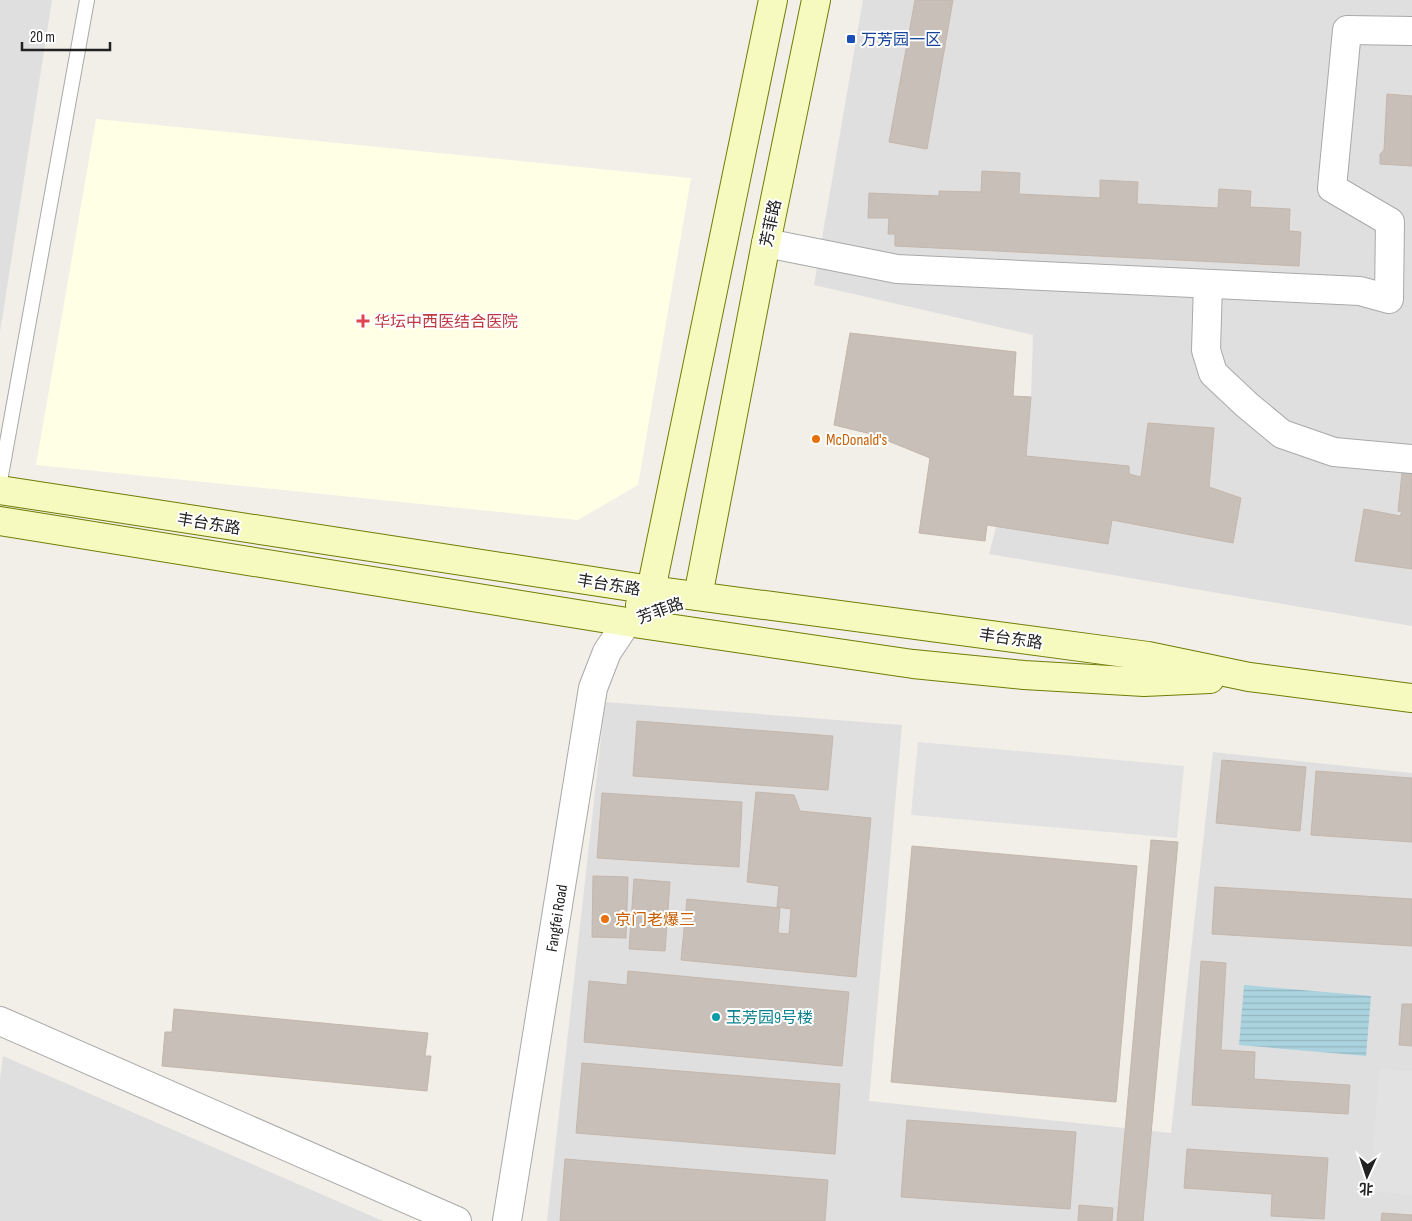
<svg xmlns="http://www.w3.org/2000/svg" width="1412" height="1221" viewBox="0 0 1412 1221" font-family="'Sofia Sans Condensed','Noto Sans SC',sans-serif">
  <defs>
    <pattern id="water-rules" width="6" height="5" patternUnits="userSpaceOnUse" patternTransform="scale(1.25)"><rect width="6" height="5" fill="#aad3df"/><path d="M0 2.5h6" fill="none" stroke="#92b5bf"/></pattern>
  </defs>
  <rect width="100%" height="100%" fill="#f2efe9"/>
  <g fill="#e0dfdf">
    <path d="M0 0H52L0 332Z"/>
    <path d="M863 0H1412V626L989 554 1031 397 1033 335 814 285Z"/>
    <path d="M605 702 902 725 869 1101 1171 1133 1213 752 1412 773V1221H547Z"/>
    <path d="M3 1056 383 1221H0V1079Z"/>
  </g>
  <path fill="#ffffe5" d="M96 119 691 178 638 485 578 520 36 465Z"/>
  <g fill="#e2e2e2">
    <path d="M918 742 1184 766 1177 838 911 815Z"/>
    <path d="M1379 1069 1412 1071V1195L1370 1191Z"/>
  </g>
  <path fill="url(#water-rules)" d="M1244 985 1371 996 1366 1056 1239 1045Z"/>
  <g fill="#c7bfb8" stroke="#c4b6ab">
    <path d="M915 0H953L927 149 889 142Z"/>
    <path d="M1387 94 1412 96V166L1380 164V154L1384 150Z"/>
    <path d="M982 171 1020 173 1019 194 1100 198V180L1138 182 1137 204 1218 208 1219 189 1251 191 1250 207 1290 209 1289 231 1301 232 1299 266 895 246V234H888L889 218H868L869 193 939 196V191L981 192Z"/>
    <path d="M850 333 1016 352 1013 396 1031 397 1026 456 1129 466V474L1141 477 1148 423 1214 428 1209 487 1241 498 1233 543 1112 520 1108 544 987 525 985 541 919 533 930 458 871 434 834 425Z"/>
    <path d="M1403 464 1412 465V569L1355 561 1364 509 1400 516 1402 512 1398 511Z"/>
    <path d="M637 721 833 736 828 790 633 776Z"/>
    <path d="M1222 760 1306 767 1300 831 1216 823Z"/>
    <path d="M1316 771 1412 778V842L1311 835Z"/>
    <path d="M756 792 794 795 800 811 871 818 856 977 681 960 687 899 780 908 778 933 789 934 791 909 777 907 779 886 747 882Z"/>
    <path d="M602 793 742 802 739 867 597 858Z"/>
    <path d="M1151 840 1178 842 1143 1221H1117Z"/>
    <path d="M912 846 1137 866 1116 1102 891 1082Z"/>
    <path d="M593 876 628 877 626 938 592 937Z"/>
    <path d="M634 879 670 882 665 951 629 949Z"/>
    <path d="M1215 887 1412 899V946L1212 934Z"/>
    <path d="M1201 961 1226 963 1221 1050 1255 1052 1254 1079 1350 1085 1348 1114 1192 1105Z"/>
    <path d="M628 971 849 992 842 1066 584 1042 589 981 627 985Z"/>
    <path d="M1402 1004H1412V1046L1399 1045Z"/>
    <path d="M174 1009 428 1033 425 1056H431L427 1091 162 1066 165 1032H172Z"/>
    <path d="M582 1063 840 1084 835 1154 576 1133Z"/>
    <path d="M907 1120 1076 1132 1070 1209 901 1197Z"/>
    <path d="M1187 1149 1328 1158 1324 1219 1271 1216 1272 1194 1184 1188Z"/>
    <path d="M565 1159 828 1180 825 1221H560Z"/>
    <path d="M1079 1205 1113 1208 1112 1221H1078Z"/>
    <path d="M1382 1213 1412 1215V1221H1381Z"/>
  </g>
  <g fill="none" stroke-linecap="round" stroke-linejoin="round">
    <g stroke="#a9a9a9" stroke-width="16">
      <path id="lane" d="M0 481 87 0"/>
    </g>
    <g stroke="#a9a9a9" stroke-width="30">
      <g id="street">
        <path d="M766 243 897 269 1360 291 1389 299 1390 222 1332 188 1347 30 1412 31"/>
        <path d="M1208 284 1206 350 1213 373 1247 405 1282 434 1334 452 1412 459"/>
        <path d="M0 1021 457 1221"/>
        <path d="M507 1221 593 688 607 652 627 622"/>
      </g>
    </g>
    <g stroke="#707d05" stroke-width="30">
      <g id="secondary">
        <path d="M0 490 651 590 1148 656 1249 677 1412 698"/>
        <path d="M0 521 627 622 913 664 1024 675 1144 682 1210 679"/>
        <path d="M698 596 766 243 816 0"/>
        <path d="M640 605 651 590 773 0"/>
      </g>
    </g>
    <use href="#lane" stroke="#fff" stroke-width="14"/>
    <use href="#street" stroke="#fff" stroke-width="28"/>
    <use href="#secondary" stroke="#f7fabf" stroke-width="28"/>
  </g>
  <rect fill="#1a4fb4" stroke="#fff" stroke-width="2" x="846" y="34" width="10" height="10" rx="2.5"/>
  <path fill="#e0444e" stroke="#fff" stroke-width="2" d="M360.5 313.5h5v5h5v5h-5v5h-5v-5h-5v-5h5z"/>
  <g fill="#e8710a" stroke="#fff" stroke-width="2">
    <circle cx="816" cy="439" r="5"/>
    <circle cx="605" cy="919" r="5"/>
  </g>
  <circle fill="#0f9aa8" stroke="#fff" stroke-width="2" cx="716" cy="1017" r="5"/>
  <g text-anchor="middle" stroke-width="4" stroke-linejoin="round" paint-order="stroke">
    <g font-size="16" fill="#164399" stroke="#fff" text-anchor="start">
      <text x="861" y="45">万芳园一区</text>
    </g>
    <g font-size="16" fill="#222" stroke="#fff">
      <text transform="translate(770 223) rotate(-78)" y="6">芳菲路</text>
      <text transform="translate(209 523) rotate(9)" y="6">丰台东路</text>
      <text transform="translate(609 584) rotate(9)" y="6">丰台东路</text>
      <text transform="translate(660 610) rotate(-20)" y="6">芳菲路</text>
      <text transform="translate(1011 638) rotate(8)" y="6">丰台东路</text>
      <text transform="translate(556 918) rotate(-81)" y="6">Fangfei Road</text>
    </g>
    <g font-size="16" fill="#be3a42" stroke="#fff" text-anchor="start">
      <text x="374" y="327">华坛中西医结合医院</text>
    </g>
    <g font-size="16" fill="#c56008" stroke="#fff" text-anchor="start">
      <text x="826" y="445">McDonald's</text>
      <text x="615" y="925">京门老爆三</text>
    </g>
    <g font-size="16" fill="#0d838f" stroke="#fff" text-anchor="start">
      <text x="726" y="1023">玉芳园9号楼</text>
    </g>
  </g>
  <g transform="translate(1367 1176) rotate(183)" stroke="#ffffff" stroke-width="4" paint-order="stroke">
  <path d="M0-4L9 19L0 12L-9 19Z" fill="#222222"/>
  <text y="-8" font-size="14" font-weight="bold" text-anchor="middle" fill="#222222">北</text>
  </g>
  <path d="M22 42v8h88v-8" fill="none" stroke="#222222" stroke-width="2.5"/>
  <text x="30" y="42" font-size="15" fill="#222222" stroke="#ffffff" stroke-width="4" paint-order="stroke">20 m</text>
</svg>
